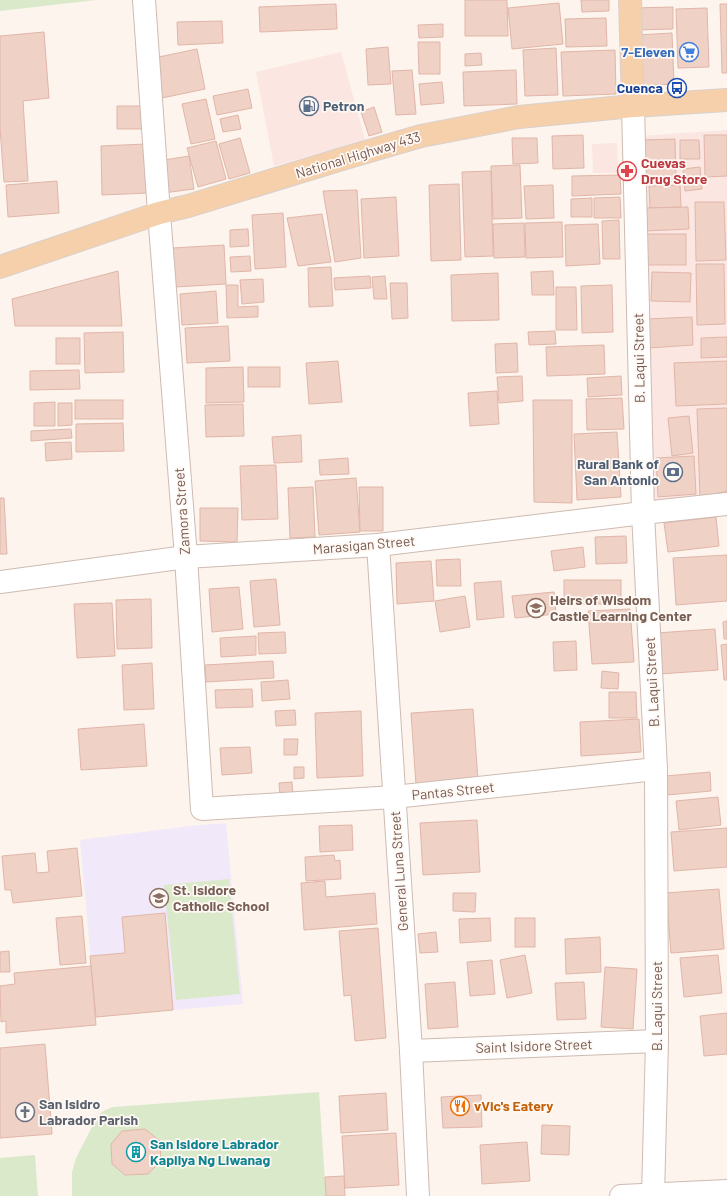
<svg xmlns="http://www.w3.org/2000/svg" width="727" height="1196" viewBox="0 0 727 1196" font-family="Barlow,sans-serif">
  <rect width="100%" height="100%" fill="#fcf4ed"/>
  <g fill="#fbe6e2">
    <path d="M341 52 365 140 274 166 256 72Z"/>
    <path d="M727 130V492L651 502 641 136Z"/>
    <path d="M617 143 618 173H593L592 144Z"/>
  </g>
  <path fill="#f1e9f9" d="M226 823 243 1004 96 1017 80 840 190 826Z"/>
  <g fill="#dbe9cb">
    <path d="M0 0H96L0 11Z"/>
    <path d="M229 879 240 994 176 1000 164 885Z"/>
    <path d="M319 1092 326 1196H72V1172L76 1158 98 1115 105 1110 113 1107Z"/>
    <path d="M35 1155 38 1196H0V1158Z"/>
  </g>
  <g fill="#efd1c6" stroke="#e1b6a8">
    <path d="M465 0H507L508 36H465Z"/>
    <path d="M581 0H609V11L582 12Z"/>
    <path d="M559 3 563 44 512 49 508 8Z"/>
    <path d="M336 4 337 29 260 32 259 7Z"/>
    <path d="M720 4H727V73H722Z"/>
    <path d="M673 7V29L635 30 634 8Z"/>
    <path d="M707 8 709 67 678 68 676 9Z"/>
    <path d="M606 18 607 46 566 47 565 19Z"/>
    <path d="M222 21 223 43 178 45 177 22Z"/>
    <path d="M443 24V37L419 38 418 25Z"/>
    <path d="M44 32 49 98 23 101 28 181 4 182 0 128V36Z"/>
    <path d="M672 33 674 84 640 86 637 35Z"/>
    <path d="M418 42H440V74H419Z"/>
    <path d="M388 47 391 84 368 85 366 49Z"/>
    <path d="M556 48 558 95 525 96 523 50Z"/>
    <path d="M197 49 205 89 162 98 154 58Z"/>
    <path d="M615 50 616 94 563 96 561 52Z"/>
    <path d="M481 53 482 65 465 66V54Z"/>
    <path d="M412 70 416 114 396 115 392 71Z"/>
    <path d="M516 70 517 104 464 106 463 72Z"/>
    <path d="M442 82 444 103 421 105 419 84Z"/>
    <path d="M248 89 252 108 217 115 213 96Z"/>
    <path d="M206 99 215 139 191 144 182 104Z"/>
    <path d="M117 106H141L142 129H117Z"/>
    <path d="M374 107 382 132 369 136 361 112Z"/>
    <path d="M238 115 241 129 223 132 220 119Z"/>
    <path d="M583 135 584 168 553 169 552 136Z"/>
    <path d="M704 135H727V176L705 177Z"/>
    <path d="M240 138 250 173 229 179 219 144Z"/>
    <path d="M512 138H537L538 163 513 164Z"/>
    <path d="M675 139 676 181 646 183 644 140Z"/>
    <path d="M680 140H699L700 159H680Z"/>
    <path d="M216 141 226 179 198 187 187 148Z"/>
    <path d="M146 144 148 193 102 195 101 146Z"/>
    <path d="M189 156 194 189 163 193 158 161Z"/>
    <path d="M520 165 522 218 493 219 491 166Z"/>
    <path d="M700 167 702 189 685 191 683 169Z"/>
    <path d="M491 171 493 256 465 257 462 172Z"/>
    <path d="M620 175 621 194 572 196V176Z"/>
    <path d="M57 181 59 213 8 217 6 185Z"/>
    <path d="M459 184 461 260 431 261 429 185Z"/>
    <path d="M553 185 554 218 526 219 524 186Z"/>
    <path d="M680 185 681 207 650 208 649 186Z"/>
    <path d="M357 190 361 258 335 262 323 191Z"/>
    <path d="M396 197 399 256 364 258 361 199Z"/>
    <path d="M620 197 621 218H594V198Z"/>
    <path d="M592 198V217H571V199Z"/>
    <path d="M695 202H724L726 260 696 261Z"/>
    <path d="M688 207 689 229 645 231 644 208Z"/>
    <path d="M283 213 286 267 255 269 252 215Z"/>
    <path d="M322 214 331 262 298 266 287 218Z"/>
    <path d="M619 220 620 259H603L602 221Z"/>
    <path d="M562 222 563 257 526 258 525 223Z"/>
    <path d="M524 223 525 257 494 258 493 224Z"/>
    <path d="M598 224 600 264 566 266 565 225Z"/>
    <path d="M248 229 249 246 230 247V230Z"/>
    <rect x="642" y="234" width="44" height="31"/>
    <path d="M224 245 226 284 175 287 173 248Z"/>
    <path d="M250 256 251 271 231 272 230 257Z"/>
    <path d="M696 264H724L725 324 697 325Z"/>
    <path d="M331 267 333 306 309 307 308 268Z"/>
    <path d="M118 271 122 326H15L12 299Z"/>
    <path d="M553 271 554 295H532L531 272Z"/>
    <path d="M652 272 691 273 690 302 651 301Z"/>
    <path d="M498 273 499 320 452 321 451 275Z"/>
    <path d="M370 276 371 288 335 290 334 278Z"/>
    <path d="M385 276 387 299H374L372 277Z"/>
    <path d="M263 279 264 302 242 304 240 280Z"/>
    <path d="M390 283H407L408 318 392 319Z"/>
    <path d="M226 285H238V307L258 306V317L227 318Z"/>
    <path d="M612 285 613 332 582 333 581 286Z"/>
    <path d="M556 287H576L577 330H556Z"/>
    <path d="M216 291 218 323 182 325 180 294Z"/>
    <path d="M692 317 693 345 648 348 647 319Z"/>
    <path d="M228 326 230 361 187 363 185 328Z"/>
    <path d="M555 331 556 344 529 345 528 332Z"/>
    <path d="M123 332 124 372 85 373 84 333Z"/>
    <path d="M727 337V357L701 358V338Z"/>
    <rect x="56" y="338" width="24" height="26"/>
    <path d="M517 343 518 372 496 373 495 344Z"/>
    <path d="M604 345 605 374 547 376 546 347Z"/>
    <path d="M338 361 342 402 309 404 306 363Z"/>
    <path d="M727 361V404L676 406 674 363Z"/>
    <path d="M243 367 244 402 206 403V368Z"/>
    <rect x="248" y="367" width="32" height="20"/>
    <path d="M79 370 80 389 30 390V371Z"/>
    <path d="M522 376 523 401 499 403 497 377Z"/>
    <path d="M621 376 622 395 588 397 587 378Z"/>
    <path d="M497 391 499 424 470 426 468 393Z"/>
    <path d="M622 398 624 429 587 430 586 399Z"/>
    <rect x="75" y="400" width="48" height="19"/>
    <path d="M533 400H572V503L534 502Z"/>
    <path d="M55 402V426H34V403Z"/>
    <path d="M58 403H72V425L58 426Z"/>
    <path d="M243 404 244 436 206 437 205 405Z"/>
    <path d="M727 408V491L700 498 697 409Z"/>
    <path d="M689 416 693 453 672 456 668 418Z"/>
    <path d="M123 423 124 451 76 452V424Z"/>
    <path d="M71 429 72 438 31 441V431Z"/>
    <path d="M617 432 621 497 577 500 574 434Z"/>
    <path d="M301 435 302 462 274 463 272 437Z"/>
    <path d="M71 442 72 459 46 461 45 443Z"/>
    <path d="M694 456 696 494 658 497 656 458Z"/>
    <path d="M348 458 349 474 320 475 319 460Z"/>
    <path d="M276 465 278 519 242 520 240 466Z"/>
    <path d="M356 478 360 532 319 535 315 481Z"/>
    <path d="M313 487 315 537 290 538 288 488Z"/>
    <path d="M359 487H383V531H360Z"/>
    <path d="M0 498H4L7 554H0Z"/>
    <path d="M200 508H238L237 542 200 541Z"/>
    <path d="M716 517 719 546 668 552 664 523Z"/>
    <path d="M626 536 627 563 596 564 595 537Z"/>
    <path d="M583 547 585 567 554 571 551 551Z"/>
    <path d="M727 555V601L676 605 673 558Z"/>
    <path d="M460 559 461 586H437L436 560Z"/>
    <path d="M431 561 434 601 397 604 396 563Z"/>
    <path d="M276 579 280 625 254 627 250 581Z"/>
    <rect x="564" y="580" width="57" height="24"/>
    <path d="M501 581 504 617 477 620 474 583Z"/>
    <path d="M239 587 243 629 212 632 209 589Z"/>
    <path d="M554 592 556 614 515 618 512 596Z"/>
    <path d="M465 596 470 627 440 632 435 601Z"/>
    <path d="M151 599 152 648 117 649 116 600Z"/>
    <path d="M112 603 115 656 77 658 74 604Z"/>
    <path d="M630 609 634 662 592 664 588 611Z"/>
    <path d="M727 621V639H724L723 622Z"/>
    <path d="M715 629 718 670 659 674 656 633Z"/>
    <path d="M285 632 286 653 259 654 258 633Z"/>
    <path d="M256 636V655L221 657 220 638Z"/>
    <path d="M576 641 577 670 554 671 553 642Z"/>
    <path d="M727 644V680H724L721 645Z"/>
    <path d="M273 661 274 678 206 682 205 665Z"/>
    <path d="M152 663 154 709 124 710 122 665Z"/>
    <path d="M602 671 619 673 618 689 601 688Z"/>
    <path d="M288 680 290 699 262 701 261 682Z"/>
    <path d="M252 689 253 707 216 708 215 690Z"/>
    <path d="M609 692H636L637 718H609Z"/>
    <path d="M473 709 478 781 416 785 411 713Z"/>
    <path d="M295 710 296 725 276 726 275 711Z"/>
    <path d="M361 711 363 776 317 778 315 713Z"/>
    <path d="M639 719 641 752 581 756 580 722Z"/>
    <path d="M144 724 147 766 81 770 78 729Z"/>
    <path d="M284 739H298L297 755H284Z"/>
    <path d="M250 747 252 773 222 775 220 748Z"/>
    <path d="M294 767H304V778L294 779Z"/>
    <path d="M710 772 711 791 667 795 666 776Z"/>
    <path d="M292 782 293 795 280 796 279 783Z"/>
    <path d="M718 797 721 825 679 830 676 801Z"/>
    <path d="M477 820 480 872 423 875 420 823Z"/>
    <path d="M352 825 353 850 320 852 319 826Z"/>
    <path d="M727 828V867L674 871 671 832Z"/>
    <path d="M77 848 82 896 13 903 11 890H5L2 856 35 853 37 873 49 872 47 851Z"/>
    <path d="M334 855 335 861 340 860 341 879 306 881 305 857Z"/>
    <path d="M325 881 326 897 375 893 377 924 304 930 301 883Z"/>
    <path d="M719 889 724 949 671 953 666 893Z"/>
    <path d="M453 893H476L475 912 453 911Z"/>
    <path d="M165 913 173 1010 96 1017 90 956 125 953 122 917Z"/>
    <path d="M82 916 86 963 60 965 56 918Z"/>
    <path d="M490 918 491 941 460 943 459 919Z"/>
    <rect x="515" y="918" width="20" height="29"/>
    <path d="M378 928 386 1038 355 1041 351 995 344 996 339 931Z"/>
    <path d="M436 932 438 952 420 953 418 934Z"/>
    <path d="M600 937 601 972 566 974 565 939Z"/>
    <path d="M9 951 10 972H0V952Z"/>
    <path d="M525 955 532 993 507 998 500 960Z"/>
    <path d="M718 955 722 993 684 997 680 958Z"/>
    <path d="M492 960 495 994 470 996 467 962Z"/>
    <path d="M91 966 96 1025 6 1033V1021L1 1022 0 986 15 984 14 973Z"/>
    <path d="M605 967 637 969 633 1029 601 1027Z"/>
    <path d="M455 982 458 1027 428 1029 425 984Z"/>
    <path d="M584 982 586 1019 557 1020 555 983Z"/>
    <path d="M727 1013V1054L704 1056 700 1016Z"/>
    <path d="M45 1044 52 1134 0 1138V1048Z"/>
    <path d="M386 1093 388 1130 341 1133 339 1096Z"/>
    <path d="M481 1095 482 1127 443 1128 441 1097Z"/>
    <path d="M542 1125 570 1126 569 1155 541 1154Z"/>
    <path d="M145 1129 160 1141 161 1161 148 1174 125 1175 112 1164 111 1144 122 1131Z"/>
    <path d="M396 1133 399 1185 345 1188 342 1136Z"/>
    <path d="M527 1142 530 1181 482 1184 480 1145Z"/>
    <path d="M344 1176 345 1196H326L325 1177Z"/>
  </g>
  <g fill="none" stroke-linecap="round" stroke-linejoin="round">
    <g stroke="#cebbb2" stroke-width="24">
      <g id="minor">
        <path d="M144 0 159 213 186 557 202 809 394 797 656 769"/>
        <path d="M633 106 643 513 656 769 657 1041 653 1196"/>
        <path d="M378 545 411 1051 418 1196"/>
        <path d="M0 582 186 557 378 545 643 513 727 504"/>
        <path d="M411 1051 657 1041"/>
        <path d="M621 1196 727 1191"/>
      </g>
    </g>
    <g stroke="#d9d1ce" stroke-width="24">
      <g id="major">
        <path d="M630 0 633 106"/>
        <path d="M0 267 159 213 188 206 342 159 421 136 519 117 633 106 727 100"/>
      </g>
    </g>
    <use href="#minor" stroke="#fff" stroke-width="22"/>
    <use href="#major" stroke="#f5d0ab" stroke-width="22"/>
  </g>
  <defs>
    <g id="supermarket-ring" transform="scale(1)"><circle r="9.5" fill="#fef9f4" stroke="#3f7fe0" stroke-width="1.5"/><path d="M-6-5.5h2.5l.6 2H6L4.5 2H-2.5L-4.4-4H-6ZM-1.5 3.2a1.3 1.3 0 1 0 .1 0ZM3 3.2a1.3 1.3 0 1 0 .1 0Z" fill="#3f7fe0"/></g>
    <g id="bus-ring" transform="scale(1)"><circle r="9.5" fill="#fef9f4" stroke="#1a4fb4" stroke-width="1.5"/><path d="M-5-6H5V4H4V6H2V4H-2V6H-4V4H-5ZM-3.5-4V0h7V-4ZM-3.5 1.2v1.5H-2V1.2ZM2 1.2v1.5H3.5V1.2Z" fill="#1a4fb4"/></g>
    <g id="fuel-ring" transform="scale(1)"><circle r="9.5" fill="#fef9f4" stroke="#5c6f8a" stroke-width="1.5"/><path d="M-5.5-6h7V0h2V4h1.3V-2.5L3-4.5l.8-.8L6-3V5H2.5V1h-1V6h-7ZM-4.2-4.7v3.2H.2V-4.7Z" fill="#5c6f8a"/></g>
    <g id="pharmacy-ring" transform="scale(1)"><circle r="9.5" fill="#fef9f4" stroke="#e0444e" stroke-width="1.5"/><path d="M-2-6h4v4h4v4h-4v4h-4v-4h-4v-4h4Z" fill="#e0444e"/></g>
    <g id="bank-ring" transform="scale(1)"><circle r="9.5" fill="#fef9f4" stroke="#5c6f8a" stroke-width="1.5"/><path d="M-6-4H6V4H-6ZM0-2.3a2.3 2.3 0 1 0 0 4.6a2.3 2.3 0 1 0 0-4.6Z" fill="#5c6f8a"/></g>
    <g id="school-ring" transform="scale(1)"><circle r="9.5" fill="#fef9f4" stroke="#8d6e63" stroke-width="1.5"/><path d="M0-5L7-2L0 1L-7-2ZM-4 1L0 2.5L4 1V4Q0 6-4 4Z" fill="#8d6e63"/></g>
    <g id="restaurant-ring" transform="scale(1)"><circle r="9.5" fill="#fef9f4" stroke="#e8710a" stroke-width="1.5"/><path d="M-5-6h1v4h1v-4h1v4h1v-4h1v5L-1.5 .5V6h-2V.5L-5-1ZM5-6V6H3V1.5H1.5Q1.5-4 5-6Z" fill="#e8710a"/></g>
    <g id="church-ring" transform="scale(1)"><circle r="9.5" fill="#fef9f4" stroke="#6b7280" stroke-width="1.5"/><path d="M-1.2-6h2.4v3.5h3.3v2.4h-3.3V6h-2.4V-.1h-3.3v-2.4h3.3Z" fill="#6b7280"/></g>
    <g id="building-ring" transform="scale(1)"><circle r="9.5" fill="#fef9f4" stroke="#0f9aa8" stroke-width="1.5"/><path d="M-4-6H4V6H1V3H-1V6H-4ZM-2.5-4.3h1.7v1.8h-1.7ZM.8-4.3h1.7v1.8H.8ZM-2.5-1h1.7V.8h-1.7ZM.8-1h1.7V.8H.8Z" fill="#0f9aa8"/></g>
  </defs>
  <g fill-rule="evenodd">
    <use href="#supermarket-ring" x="689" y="52"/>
    <use href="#bus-ring" x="677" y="88"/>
    <use href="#fuel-ring" x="309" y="106"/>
    <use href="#pharmacy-ring" x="627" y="171"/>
    <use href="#bank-ring" x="673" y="472"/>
    <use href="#school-ring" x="536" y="608"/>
    <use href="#school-ring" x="159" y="898"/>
    <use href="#restaurant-ring" x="460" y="1106"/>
    <use href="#church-ring" x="25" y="1112"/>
    <use href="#building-ring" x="136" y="1152"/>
  </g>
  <g text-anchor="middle" stroke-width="3.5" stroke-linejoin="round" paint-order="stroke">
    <g font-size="14" font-weight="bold" fill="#366cbe" stroke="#fef9f4" text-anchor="end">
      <text x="675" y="57">7-Eleven</text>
    </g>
    <g font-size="14" font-weight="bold" fill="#164399" stroke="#fef9f4" text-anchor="end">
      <text x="663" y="93">Cuenca</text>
    </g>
    <g font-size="14" font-weight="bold" fill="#4e5e75" stroke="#fef9f4" text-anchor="start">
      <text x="323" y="111">Petron</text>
      <text x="659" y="469" text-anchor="end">Rural Bank of<tspan x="659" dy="16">San Antonio</tspan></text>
    </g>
    <g font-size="14" fill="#775950" stroke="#fef9f4">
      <text transform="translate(358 155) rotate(-17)" y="5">National Highway 433</text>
      <text transform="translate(639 358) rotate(-91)" y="5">B. Laqui Street</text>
      <text transform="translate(182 511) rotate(-94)" y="5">Zamora Street</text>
      <text transform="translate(364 545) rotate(-5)" y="5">Marasigan Street</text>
      <text transform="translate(652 682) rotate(-93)" y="5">B. Laqui Street</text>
      <text transform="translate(453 791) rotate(-6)" y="5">Pantas Street</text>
      <text transform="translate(399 871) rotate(-94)" y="5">General Luna Street</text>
      <text transform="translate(657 1006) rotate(-90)" y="5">B. Laqui Street</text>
      <text transform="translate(534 1046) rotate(-2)" y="5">Saint Isidore Street</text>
    </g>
    <g font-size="14" font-weight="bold" fill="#be3a42" stroke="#fef9f4" text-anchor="start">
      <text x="641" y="168">Cuevas<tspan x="641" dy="16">Drug Store</tspan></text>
    </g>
    <g font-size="14" font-weight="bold" fill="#785e54" stroke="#fef9f4" text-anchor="start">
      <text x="550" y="605">Heirs of Wisdom<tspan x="550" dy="16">Castle Learning Center</tspan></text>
      <text x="173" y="895">St. Isidore<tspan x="173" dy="16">Catholic School</tspan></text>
    </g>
    <g font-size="14" font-weight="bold" fill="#5b616d" stroke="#fef9f4" text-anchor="start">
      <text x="39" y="1109">San Isidro<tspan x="39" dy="16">Labrador Parish</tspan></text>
    </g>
    <g font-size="14" font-weight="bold" fill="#c56008" stroke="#fef9f4" text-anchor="start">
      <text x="474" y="1111">vVic's Eatery</text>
    </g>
    <g font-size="14" font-weight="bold" fill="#0d838f" stroke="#fef9f4" text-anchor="start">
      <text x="150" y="1149">San Isidore Labrador<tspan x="150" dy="16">Kapilya Ng Liwanag</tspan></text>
    </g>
  </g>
</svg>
